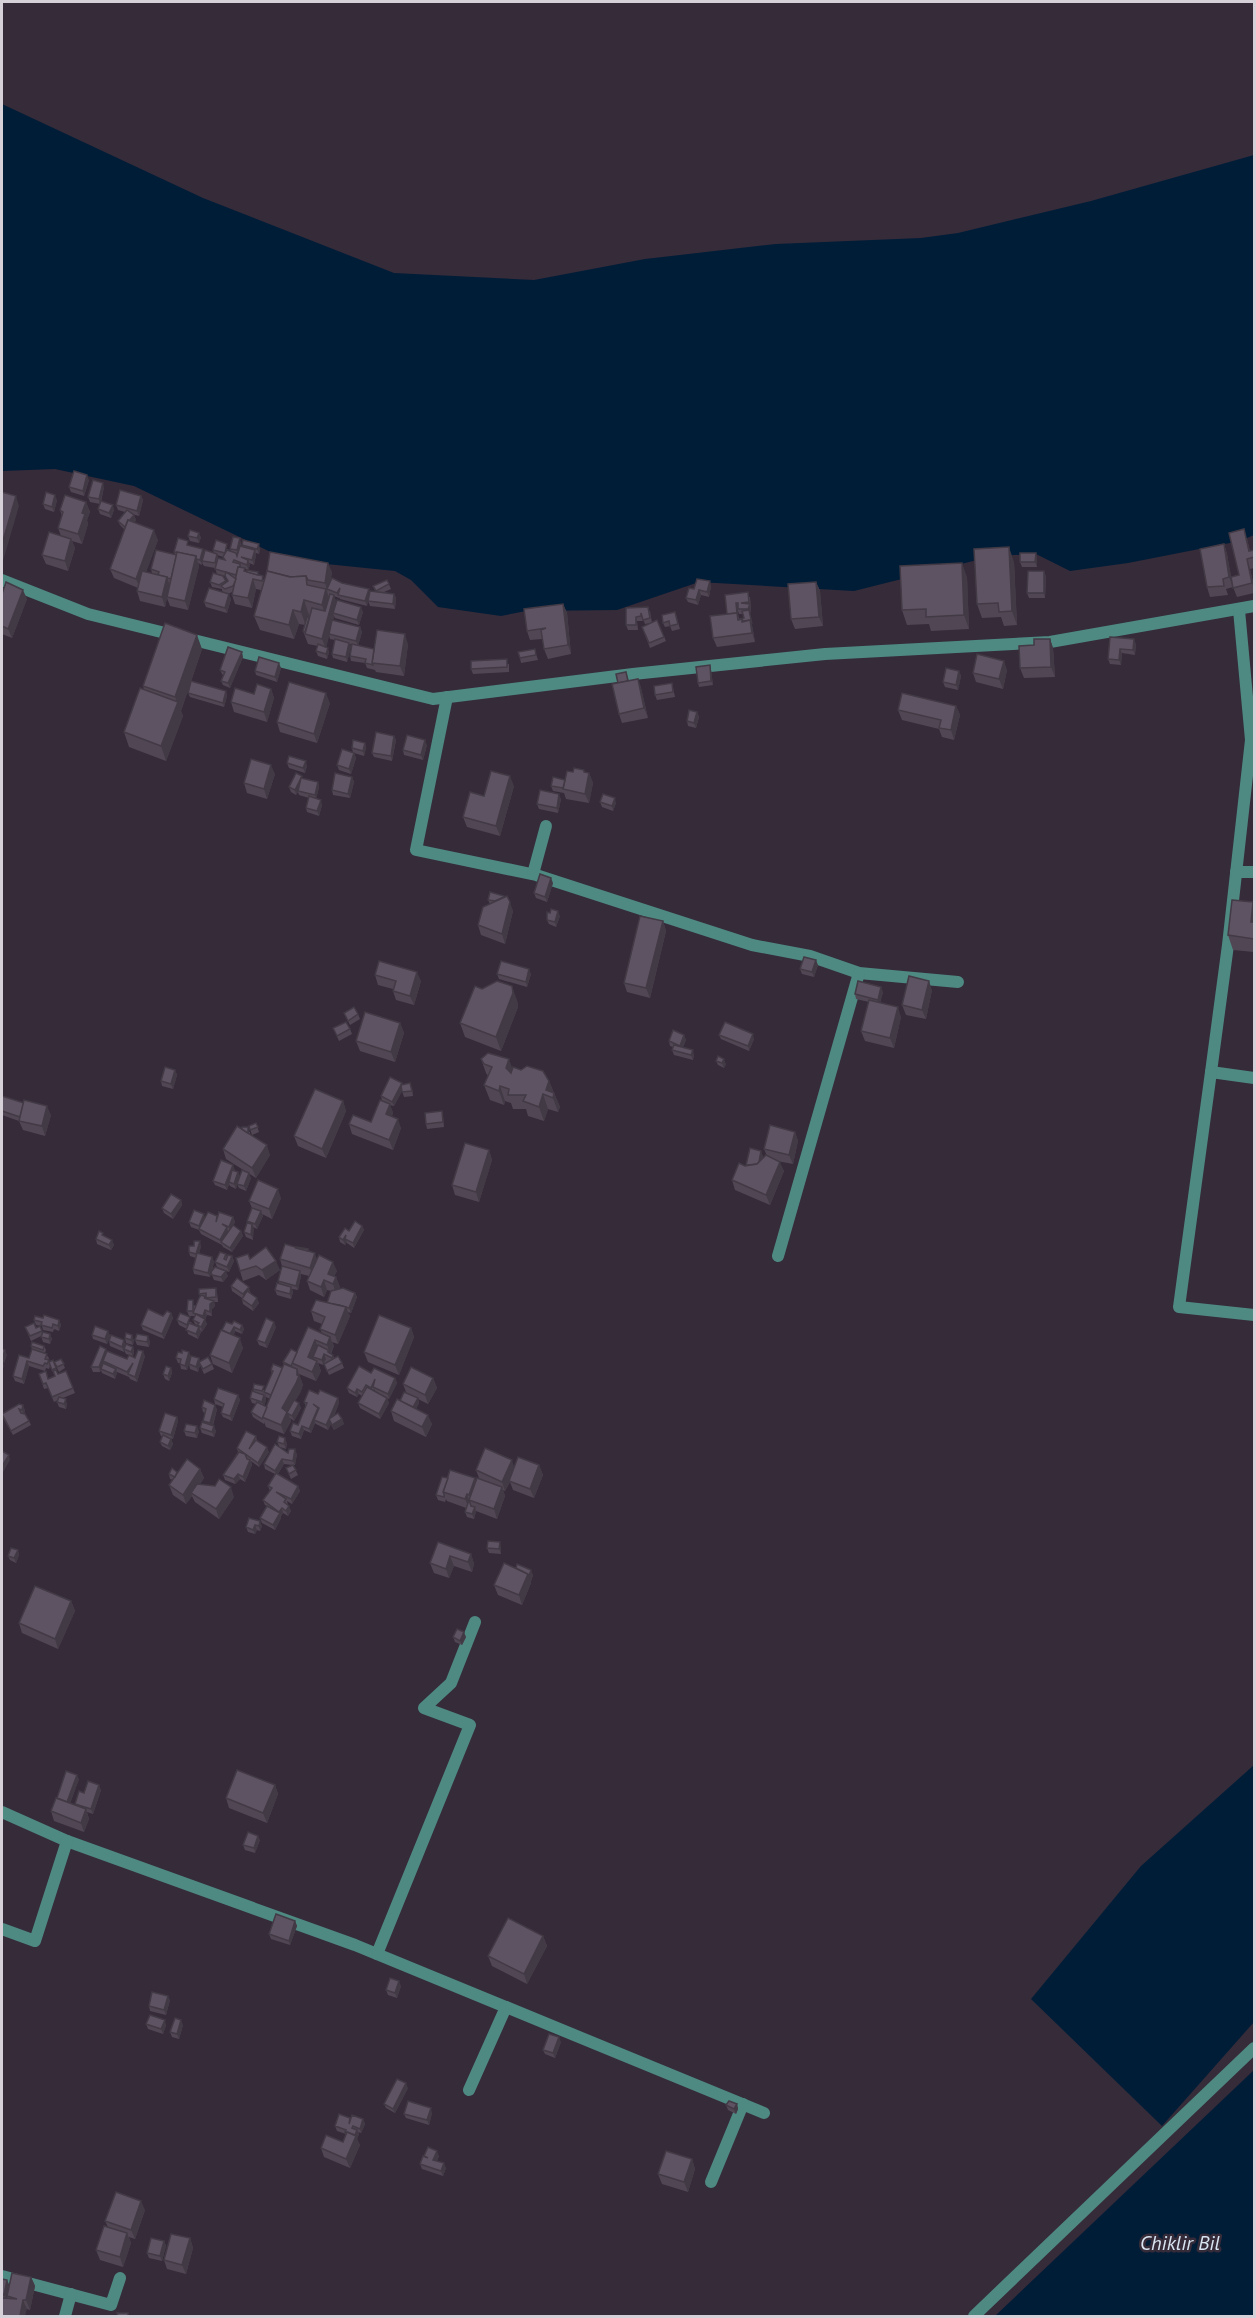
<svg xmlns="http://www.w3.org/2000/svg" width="1256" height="2318" viewBox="0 0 1256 2318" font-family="'PT Sans',sans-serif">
  <rect width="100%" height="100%" fill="#352b39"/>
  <g fill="#001d38">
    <path d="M2 104 203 198 394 273 534 280 645 259 776 244 921 238 958 233 1091 201 1254 155V535L1240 541 1128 563 1070 571 1036 554 993 556 854 591 699 582 617 610 526 611 501 616 438 607 411 580 395 571 287 560 134 486 55 469 2 471Z"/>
    <path d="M1254 1765V2022L1162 2126 1031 1999 1141 1866Z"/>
    <path d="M1254 2070V2316H995Z"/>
  </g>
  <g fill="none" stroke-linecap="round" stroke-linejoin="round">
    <g stroke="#4e8982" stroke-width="12">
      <path d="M2 580 88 614 433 699 633 674 825 654 1050 642 1254 606"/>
      <path d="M1239 610 1251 740 1228 945 1211 1072 1254 1078"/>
      <path d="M447 697 416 850 536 875 752 945 810 956 859 973 958 982"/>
      <path d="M1236 872H1254"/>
      <path d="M533 874 546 826"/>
      <path d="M1211 1072 1179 1307 1254 1315"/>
      <path d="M778 1256 859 973"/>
      <path d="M2 1812 67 1841 355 1945 764 2113"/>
      <path d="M2 1929 35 1941 67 1841"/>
      <path d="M377 1954 470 1725 424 1708 451 1683 475 1622"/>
      <path d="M469 2090 506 2007"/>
      <path d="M711 2182 743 2104"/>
      <path d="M2 2276 111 2305 120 2278"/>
      <path d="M65 2316 71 2294"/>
      <path d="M974 2316 1254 2048"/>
    </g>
  </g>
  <g fill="#514754" fill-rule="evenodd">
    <path d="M89 480 84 496 71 492 69 487Z"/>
    <path d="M104 487 101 502 114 510 111 518 100 514 98 509 100 504 90 502 88 497Z"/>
    <path d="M141 496 143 500 139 516 132 514 134 515 136 520 134 523 158 540 146 572 152 573 151 569 175 555 174 552 190 546 205 553 214 554 213 550 229 549 228 550 231 551 230 549 241 543V546L242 547V545L260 549 259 554 256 553V555L254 565 249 563 250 565 248 570 242 567 246 572 259 575 264 580 332 572 330 583H342L369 589V591H375L373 586 387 580 391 589 384 592 394 594 396 598 395 609 370 606 368 601 367 606 340 599 339 597V598L334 596 336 601 363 612 359 625 335 618 334 616 333 620 360 627 362 632 358 646 374 649 408 644 404 676 376 672 375 670 367 668 365 663 351 661 350 656 352 644H350L351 647 347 662 333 658 332 654 335 640 330 639 329 635 326 647 329 652 327 659 318 656 316 651 318 646 308 644 303 631 305 625 299 624 294 639 260 630 254 616 261 590 256 589 252 608 235 604 232 595V592L228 594 231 599 227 613 206 607 204 602 225 593 222 591V589L212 587 210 582 227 581 225 576 217 574 215 568 204 566 202 563V565L198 563 199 566 188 610 170 606 167 598 165 607 140 601 137 591 138 588 114 578 110 569 125 530 120 525 118 521 125 512 118 510 116 505ZM217 555 223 557 224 560 218 558Z"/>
    <path d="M57 500 54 512 45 509 43 504Z"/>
    <path d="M86 502 90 512 87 520 88 524 82 544 72 541 75 548 68 571 46 564 42 555 61 536 58 528 62 516 60 510Z"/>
    <path d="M188 536 201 537 199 543 190 541Z"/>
    <path d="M1247 539 1250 551 1254 550V568L1250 569 1254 586V593L1237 597 1233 587 1226 589 1228 595 1210 597 1207 587 1224 544 1227 554 1231 577 1239 575Z"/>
    <path d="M1037 558V567H1022L1020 562Z"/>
    <path d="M1014 562 1017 625 1004 626 1001 617 982 618 977 604Z"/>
    <path d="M1046 576 1045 598H1029L1027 593Z"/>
    <path d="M967 577 969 629 931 631 929 624 907 625 902 610Z"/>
    <path d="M816 582 820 591 823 626 795 629 791 619Z"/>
    <path d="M711 586 709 597 701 595 698 605 688 602 686 598 694 589Z"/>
    <path d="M2 594 27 599 12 638 2 634Z"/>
    <path d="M725 595 750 597 751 609 750 614 755 642 717 647 713 638 727 614ZM737 608 739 614H743L744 618 739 619Z"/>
    <path d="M563 604 567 613 571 654 548 659 544 649 542 639 530 640 527 631Z"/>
    <path d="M626 608 650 611 652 623 657 620 666 641 650 648 642 627 651 623 645 624 643 619V621H637L638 630H628L626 625Z"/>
    <path d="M675 612 680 629 672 631 670 626 665 627 663 623Z"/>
    <path d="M1110 637 1136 644 1135 655 1122 653 1121 665 1110 664 1108 659Z"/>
    <path d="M1050 639 1053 648 1055 677 1024 678 1020 668 1034 645Z"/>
    <path d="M202 649 181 711 183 716 166 761 129 747 124 732 144 690 143 686Z"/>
    <path d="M536 654 538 660 521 663 520 658Z"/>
    <path d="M243 657 230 688 223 685 221 681 223 675 222 674 220 670Z"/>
    <path d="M509 664V672L473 674 471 669Z"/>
    <path d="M710 665 711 670 713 685 699 687 698 683Z"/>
    <path d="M281 668 277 682 256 675 255 671Z"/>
    <path d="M1007 670 1003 689 976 682 973 673Z"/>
    <path d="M959 671 961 676 958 690 945 687 943 682Z"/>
    <path d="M626 672 629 681 638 679 641 688 648 718 622 723 619 714 618 683Z"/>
    <path d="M672 683 675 697 657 700 655 695Z"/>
    <path d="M271 689 274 698 267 722 234 712 231 702Z"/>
    <path d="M226 691 227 696 224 707 190 697 188 693Z"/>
    <path d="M330 703 317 743 280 732 277 722Z"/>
    <path d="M956 706 960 715 954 740 942 737 939 729 902 720 898 710Z"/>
    <path d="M697 712 699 717 696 728 688 726 687 721Z"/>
    <path d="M394 736 396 740 392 761 374 757 372 753Z"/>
    <path d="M365 743 366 748 364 756 354 753 356 758 351 774 339 770 337 765 353 753 352 748Z"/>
    <path d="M427 745 423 760 404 755 403 750Z"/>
    <path d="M287 763 307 766 305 773 289 768Z"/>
    <path d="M585 773H589L593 783 589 803 566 799 564 793 553 791 551 786Z"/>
    <path d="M275 774 267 799 247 793 244 783Z"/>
    <path d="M302 776V779L318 782 319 787 316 799 322 805 319 816 307 812 306 808 309 798 299 795 298 792 296 795 291 792 289 787Z"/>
    <path d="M352 777 354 782 350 798 333 795 332 790Z"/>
    <path d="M514 786 500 836 467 827 463 817 484 796Z"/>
    <path d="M561 799 558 813 539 809 537 804Z"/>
    <path d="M600 802 616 803 613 811 602 807Z"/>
    <path d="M553 883 547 902 536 898 534 893Z"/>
    <path d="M505 897 513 911 505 944 481 935 478 925 490 904 488 900Z"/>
    <path d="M1254 906V952L1233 950 1228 935Z"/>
    <path d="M560 916 556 927 549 924 547 920Z"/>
    <path d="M663 921 666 931 650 998 627 992 624 983Z"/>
    <path d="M818 965 814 977 802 974 800 969Z"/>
    <path d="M497 974H531L527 987 499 979Z"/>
    <path d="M375 975 421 981 414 1005 396 1000 393 991V989L378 985Z"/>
    <path d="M482 989 517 1000 518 1007 501 1051 465 1037 460 1023Z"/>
    <path d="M932 990 926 1019 906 1015 902 1005Z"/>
    <path d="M883 992 880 1003 901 1017 894 1048 865 1041 861 1031 869 1002 856 999 855 994Z"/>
    <path d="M344 1013 358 1014 360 1019 350 1025Z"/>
    <path d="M400 1023 404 1033 395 1062 360 1051 356 1041Z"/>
    <path d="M333 1028 350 1029 352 1034 339 1041Z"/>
    <path d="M684 1035 686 1040 683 1047 694 1055 693 1060 674 1055 672 1050 673 1047 670 1046 669 1041Z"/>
    <path d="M719 1035 754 1039 749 1051 721 1039Z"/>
    <path d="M481 1059 549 1081 560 1107 558 1112 548 1109 544 1121 528 1116 526 1109H513L511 1103 505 1101 504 1105 490 1100 484 1085 488 1076 486 1073Z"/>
    <path d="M716 1061 726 1064 724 1068 718 1065Z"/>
    <path d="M175 1070 177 1075 173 1089 162 1086 161 1081Z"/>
    <path d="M402 1085 412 1088 413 1096 404 1097 402 1091 394 1106 390 1105 393 1113 392 1116 401 1128 393 1150 352 1134 349 1124 371 1122 382 1101 381 1096Z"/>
    <path d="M2 1096 51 1115 45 1136 23 1130 19 1121 2 1115Z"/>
    <path d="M343 1101 346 1111 326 1158 298 1146 294 1136Z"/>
    <path d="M443 1116 444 1127 427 1129 426 1124Z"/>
    <path d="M256 1123 259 1132 252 1135 249 1126Z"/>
    <path d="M242 1129 250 1132V1134L270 1155 256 1178 226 1159 223 1149Z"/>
    <path d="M795 1132 798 1141 793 1164 777 1161 784 1171 770 1205 735 1190 732 1180 745 1166 763 1156 762 1159 767 1156 764 1149Z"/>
    <path d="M489 1150 492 1160 479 1202 455 1195 452 1185Z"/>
    <path d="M233 1165 234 1171 238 1172 240 1177 251 1178 246 1191 239 1188 237 1184 236 1189 230 1186 229 1184 227 1190 215 1185 213 1181Z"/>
    <path d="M281 1198 272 1219 262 1214 263 1216 257 1229 253 1227V1240L246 1237 244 1232 248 1223 247 1221 252 1208 249 1201Z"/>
    <path d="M181 1200 182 1205 173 1219 164 1213 162 1208Z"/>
    <path d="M233 1217 235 1222 233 1226 241 1231 243 1236 232 1252 223 1247 222 1245 201 1234 199 1230 191 1227 189 1222 205 1218Z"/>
    <path d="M362 1226 364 1230 354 1248 347 1243V1242L345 1245 340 1242 339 1237Z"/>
    <path d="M104 1236 114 1245 111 1250 97 1244 96 1239Z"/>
    <path d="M201 1246 199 1254 212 1257 214 1262 212 1271 228 1276 223 1282 214 1280 211 1273 210 1277 194 1274 193 1269 196 1258 190 1256 189 1252Z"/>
    <path d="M296 1248 308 1249 309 1252 317 1259 337 1271 334 1276 336 1277 340 1287 339 1289 355 1293 357 1297 351 1313 348 1312 350 1316 338 1344 332 1342 334 1346 331 1354 333 1355 334 1358 342 1363 344 1368 329 1375 324 1364 323 1365 318 1363 321 1371 316 1381 299 1374 303 1385 300 1393 295 1401 301 1408 294 1421 290 1418 291 1421 284 1434 266 1427 264 1422V1424L253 1417 251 1412 256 1404 252 1403 250 1398 254 1392 253 1389 265 1390 272 1374 271 1370 283 1368 284 1364 283 1362 322 1333 320 1329 322 1324 314 1321 311 1311 328 1303 331 1291 327 1290 324 1297 310 1290 307 1281 309 1276 301 1274V1276L298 1290 292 1289 293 1292 291 1299 277 1295 275 1290 280 1284 278 1281 282 1266 280 1259ZM265 1394 266 1397 270 1399 267 1407 264 1406 266 1400Z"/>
    <path d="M226 1254 227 1257 232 1256 234 1261 229 1272 217 1267 215 1262Z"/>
    <path d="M236 1258 250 1259 280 1270 266 1280 259 1275 243 1281Z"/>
    <path d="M231 1286 250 1291V1292L259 1303 253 1311 243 1304 242 1299V1298L232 1291Z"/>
    <path d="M216 1288 217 1292 218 1302H214L215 1306 212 1309V1316L207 1315 205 1320 207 1324 202 1332 200 1330 201 1332 198 1339 188 1334 187 1329 179 1325 177 1320 192 1322 191 1323 198 1326 195 1324 193 1320 194 1318V1316H189L187 1311 195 1305V1307L200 1296 199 1294Z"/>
    <path d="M171 1313 173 1318 164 1339 143 1330 141 1325 163 1316Z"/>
    <path d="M43 1318 59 1320 61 1325 59 1331 54 1329 53 1332 43 1330 42 1326 36 1325 34 1320Z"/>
    <path d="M242 1325 244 1329 242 1334 235 1331 234 1335 243 1348 232 1373 213 1364 210 1355 222 1330Z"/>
    <path d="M40 1326 42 1333 50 1334 52 1339 50 1344 43 1342 41 1336 31 1341 25 1327 36 1328Z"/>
    <path d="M276 1327 267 1348 259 1345 257 1340Z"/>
    <path d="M411 1328 414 1337 399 1375 368 1362 364 1352Z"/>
    <path d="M108 1331 110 1336 107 1344 93 1339 92 1335Z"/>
    <path d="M125 1338 134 1340 133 1345 126 1343Z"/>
    <path d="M135 1340 150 1341 149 1347 137 1345Z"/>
    <path d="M109 1341 126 1345 133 1347 134 1352 133 1356 126 1354 124 1350V1352L110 1346Z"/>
    <path d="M31 1346H44L46 1350 45 1353 49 1358 48 1360 49 1361 53 1360 58 1374 66 1371 75 1393 63 1398 67 1404 66 1409 59 1407 57 1402 58 1400 54 1402 48 1388 44 1389 39 1374 49 1379 55 1376 50 1366 49 1369 46 1368 45 1371 29 1366 24 1384 15 1381 13 1376 29 1358 32 1349Z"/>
    <path d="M107 1351 127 1359 145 1356 137 1382 130 1379 129 1377 117 1372V1373L115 1379 102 1373 101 1370 100 1372H93L91 1367Z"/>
    <path d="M191 1357 199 1358 200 1361 212 1364 214 1369 204 1374 200 1365 198 1372 190 1369 189 1364 187 1370 181 1369 180 1363H178L176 1358Z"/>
    <path d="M61 1359 65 1368 59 1372 54 1362Z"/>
    <path d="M171 1368 172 1373 169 1381 165 1379 163 1374Z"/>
    <path d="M371 1373 395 1378 397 1383 389 1399 375 1391 374 1389 373 1391 387 1398 389 1403 380 1419 360 1408 358 1403 362 1396 359 1394 357 1397 349 1393 347 1388Z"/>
    <path d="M433 1378 437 1388 428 1404 418 1399 419 1403 416 1409 432 1424 426 1437 394 1421 391 1411 406 1392 403 1384Z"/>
    <path d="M318 1394 338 1398 339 1403 334 1416 342 1419 344 1424 334 1430 331 1424 328 1430 316 1424 315 1423 311 1433 304 1430 301 1439 292 1436 290 1431 298 1425 306 1407 304 1402Z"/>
    <path d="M238 1395 240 1400 232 1421 223 1417 221 1413 223 1407 215 1404 214 1399Z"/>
    <path d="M19 1404 25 1410 24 1414 29 1421 31 1425 13 1435 3 1418 2 1414Z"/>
    <path d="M202 1407 217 1409 213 1426 216 1431 214 1437 202 1433 200 1428 204 1423 203 1421 205 1413 203 1412Z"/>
    <path d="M177 1417 178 1421 173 1439 169 1438 171 1439 173 1444 170 1450 162 1446 160 1442 162 1436H161L159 1431Z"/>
    <path d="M184 1431H199L197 1438 186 1436Z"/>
    <path d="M256 1436 257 1441 269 1452 259 1467 251 1461 252 1465 245 1482 240 1479 235 1484 225 1480 223 1475 238 1452 237 1448Z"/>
    <path d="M277 1442 287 1443 286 1449 280 1447 288 1453 297 1454 295 1465H293L298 1475 291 1479 286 1468 292 1465 284 1464 278 1474 298 1486 300 1491 292 1504 287 1501 288 1505 291 1511 288 1516 283 1513 281 1516V1518L275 1530 262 1523 260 1518 267 1506 265 1505 263 1500 270 1491 268 1486 275 1474 265 1469 264 1464 279 1446Z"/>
    <path d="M539 1465 543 1475 534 1498 513 1490 510 1482 505 1491 503 1490 505 1496 497 1519 476 1511 474 1519 467 1517 465 1512 466 1508 447 1501 446 1499 445 1502 438 1500 436 1495 448 1478H475L476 1482 479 1478 476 1470Z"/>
    <path d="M200 1469 204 1478 200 1484 234 1497 219 1519 195 1502 192 1496 186 1504 173 1495 169 1485 173 1480 170 1479 169 1474Z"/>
    <path d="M249 1518 262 1526 260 1531 257 1530 255 1534 248 1532 246 1527Z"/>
    <path d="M438 1542 471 1554 474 1564 472 1572 454 1566 449 1578 434 1573 430 1563Z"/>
    <path d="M501 1547V1554L489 1553 487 1548Z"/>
    <path d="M18 1550 19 1555 16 1563 10 1560 8 1556Z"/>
    <path d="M516 1568 533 1575 531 1581V1583L522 1605 498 1595 494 1585Z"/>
    <path d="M71 1601 75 1611 58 1649 22 1633 19 1623Z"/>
    <path d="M453 1637H466L462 1645 455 1642Z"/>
    <path d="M79 1779 70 1803 75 1805V1804L84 1793 101 1790 93 1814 87 1812 89 1819 84 1832 54 1821 51 1811 57 1798Z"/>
    <path d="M275 1785 278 1794 267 1823 229 1808 226 1798Z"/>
    <path d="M260 1840 255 1853 245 1850 243 1845Z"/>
    <path d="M295 1921 297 1926 290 1945 271 1939 269 1934Z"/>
    <path d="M543 1936 547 1946 527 1984 492 1966 488 1956Z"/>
    <path d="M401 1986 397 1998 388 1995 386 1990Z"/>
    <path d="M170 2000 166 2015 150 2011 149 2006Z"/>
    <path d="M146 2024 166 2025 163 2034 148 2029Z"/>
    <path d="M183 2025 179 2039 172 2037 170 2032Z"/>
    <path d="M561 2042 555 2058 545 2054 543 2050Z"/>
    <path d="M408 2088 395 2113 386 2108 384 2104Z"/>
    <path d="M737 2104 738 2109 736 2114 728 2110 726 2105Z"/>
    <path d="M432 2113 429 2125 406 2118 404 2114Z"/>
    <path d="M350 2118V2120L363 2119 365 2124 361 2133 358 2132 359 2134 357 2139 360 2145 350 2168 324 2157 321 2148 343 2142 346 2134 337 2131 335 2126Z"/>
    <path d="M424 2156H439L437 2161 446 2168 443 2176 422 2169 420 2164 425 2157Z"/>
    <path d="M692 2159 695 2169 688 2192 662 2184 658 2174Z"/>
    <path d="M145 2210 135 2239 129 2237 131 2243 123 2267 100 2260 96 2250 108 2227 105 2221Z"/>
    <path d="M190 2238 193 2248 186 2274 167 2269 164 2260Z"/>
    <path d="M164 2241 166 2246 162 2261 149 2258 147 2253Z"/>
    <path d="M31 2277 35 2286 30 2310 27 2309 2 2316V2279L7 2280 9 2285Z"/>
  </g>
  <g fill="#423a45">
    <path d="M87 475 89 480 84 496 83 491Z"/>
    <path d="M103 483 104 487 100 504 99 499Z"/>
    <path d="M55 495 57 500 54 512 52 507Z"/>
    <path d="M16 496 19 506 3 561 2 558V544Z"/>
    <path d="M141 496 143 500 139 516 137 511Z"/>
    <path d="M86 502 90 512 87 520 88 524 82 544 78 534 82 513Z"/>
    <path d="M113 505 114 510 111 518 109 513Z"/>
    <path d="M134 515 136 520 126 531 125 527Z"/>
    <path d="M154 530 158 540 140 588 136 579Z"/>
    <path d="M199 533 201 537 199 543 197 538Z"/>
    <path d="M240 538 241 543 239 555 237 550Z"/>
    <path d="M71 539 75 548 68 571 65 561Z"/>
    <path d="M259 544 260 549 259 554 257 549Z"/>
    <path d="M1224 544 1227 554 1233 587 1229 577Z"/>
    <path d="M1009 547 1014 562 1017 625 1012 611Z"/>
    <path d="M203 549 205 554 202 565 200 560Z"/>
    <path d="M255 550 256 555 254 565 252 560Z"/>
    <path d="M1036 553 1037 558V567L1035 562Z"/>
    <path d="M196 556 199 566 188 610 185 601Z"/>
    <path d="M1247 559 1250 569 1254 589 1252 583Z"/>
    <path d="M248 560 250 565 248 570 247 565Z"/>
    <path d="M328 563 332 572 329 590 327 589 328 593 325 583Z"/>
    <path d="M962 563 967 577 969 629 964 615Z"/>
    <path d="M1044 571 1046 576 1045 598 1044 593Z"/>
    <path d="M167 577 170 586 167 597V598L165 607 162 597Z"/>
    <path d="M253 579 256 589 252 608 248 598Z"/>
    <path d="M710 581 711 586 709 597 707 592Z"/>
    <path d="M816 582 820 591 823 626 819 617Z"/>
    <path d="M326 589 331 603 334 595 337 604 333 613 334 616 326 649 322 639 327 619 322 605Z"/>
    <path d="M369 589 370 594 367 606 365 601Z"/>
    <path d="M23 590 27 599 12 638 8 629Z"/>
    <path d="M699 590 701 595 698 605 696 600Z"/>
    <path d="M748 592 751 609 750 614 753 629 748 609 750 604Z"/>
    <path d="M229 594 231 599 227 613 225 608Z"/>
    <path d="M394 594 396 598 395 609 393 604Z"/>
    <path d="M304 600 309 615 306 626 301 612Z"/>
    <path d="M563 604 567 613 571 654 568 645Z"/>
    <path d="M361 607 363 612 359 625 357 620Z"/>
    <path d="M293 610 299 624 294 639 289 625Z"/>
    <path d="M750 620 753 630 755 642 752 633Z"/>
    <path d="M360 627 362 632 358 646 356 641Z"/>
    <path d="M405 634 408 644 404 676 400 666Z"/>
    <path d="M197 635 202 649 181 711 183 716 166 761 161 746 177 703 175 697Z"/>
    <path d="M1050 639 1053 648 1055 677 1051 667Z"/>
    <path d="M1134 639 1136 644 1135 655 1133 650Z"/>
    <path d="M349 643 351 647 347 662 346 657Z"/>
    <path d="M328 648 329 652 327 659 326 654Z"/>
    <path d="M1120 649 1122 653 1121 665 1119 660Z"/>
    <path d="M242 652 243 657 230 688 228 683Z"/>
    <path d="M1004 661 1007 670 1003 689 999 679Z"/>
    <path d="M279 663 281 668 277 682 275 677Z"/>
    <path d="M710 665 711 670 713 685 711 681Z"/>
    <path d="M959 671 961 676 958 690 956 685Z"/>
    <path d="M638 679 641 688 648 718 644 708Z"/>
    <path d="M271 689 274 698 267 722 264 712Z"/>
    <path d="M226 691 227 696 224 707 223 703Z"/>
    <path d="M326 693 330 703 317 743 314 734Z"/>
    <path d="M956 706 960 715 954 740 951 730Z"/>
    <path d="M697 712 699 717 696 728 694 723Z"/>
    <path d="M394 736 396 740 392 761 391 756Z"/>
    <path d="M425 740 427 745 423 760 421 755Z"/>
    <path d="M365 743 366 748 364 756 363 751Z"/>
    <path d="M354 753 356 758 351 774 349 769Z"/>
    <path d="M306 761 307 766 305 773 303 768Z"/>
    <path d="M271 765 275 774 267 799 264 789Z"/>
    <path d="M589 773 593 783 589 803 585 794Z"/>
    <path d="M302 776 303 781 296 795 295 790Z"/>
    <path d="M510 776 514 786 500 836 496 826Z"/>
    <path d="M352 777 354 782 350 798 348 794Z"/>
    <path d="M318 782 319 787 316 800 315 795Z"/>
    <path d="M559 794 561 799 558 813 557 808Z"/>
    <path d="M615 798 616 803 613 811 612 806Z"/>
    <path d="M321 800 322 805 319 816 317 811Z"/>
    <path d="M551 878 553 883 547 902 545 897Z"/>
    <path d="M510 902 513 911 505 944 502 934Z"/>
    <path d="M1253 902 1254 906V932L1251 922Z"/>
    <path d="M558 911 560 916 556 927 555 922Z"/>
    <path d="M663 921 666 931 650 998 646 988Z"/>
    <path d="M816 960 818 965 814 977 812 972Z"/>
    <path d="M529 969 531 974 527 987 526 982Z"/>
    <path d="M417 972 421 981 414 1005 410 996Z"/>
    <path d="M929 981 932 990 926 1019 922 1010Z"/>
    <path d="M512 986 517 1000 518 1007 501 1051 496 1037Z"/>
    <path d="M881 987 883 992 879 1005 878 1000Z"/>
    <path d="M898 1007 901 1017 894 1048 890 1038Z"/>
    <path d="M400 1023 404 1033 395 1062 391 1052Z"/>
    <path d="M753 1034 754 1039 749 1051 748 1046Z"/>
    <path d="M684 1035 686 1040 681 1050 680 1046Z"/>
    <path d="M693 1050 694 1055 693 1060 691 1055Z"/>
    <path d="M509 1059 514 1073 511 1082 506 1068Z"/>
    <path d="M724 1059 726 1064 724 1068 722 1063Z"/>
    <path d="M175 1070 177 1075 173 1089 171 1084Z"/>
    <path d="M549 1081 560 1107 558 1112 553 1098 546 1090Z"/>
    <path d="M402 1083 404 1087 394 1106 392 1102Z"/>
    <path d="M500 1086 505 1101 504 1105 499 1091Z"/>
    <path d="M543 1094 548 1109 544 1121 539 1107Z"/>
    <path d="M343 1101 346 1111 326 1158 322 1149Z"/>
    <path d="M390 1104 393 1113 389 1123 386 1114Z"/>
    <path d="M47 1106 51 1115 45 1136 42 1126Z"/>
    <path d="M398 1119 401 1128 393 1150 389 1140Z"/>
    <path d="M795 1132 798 1141 793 1164 789 1155Z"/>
    <path d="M267 1145 270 1155 256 1178 252 1168Z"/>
    <path d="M489 1150 492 1160 479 1202 476 1192Z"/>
    <path d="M761 1151 763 1156 759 1172 758 1167Z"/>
    <path d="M780 1162 784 1171 770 1205 766 1195Z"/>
    <path d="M233 1165 235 1170 230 1182H229V1184L227 1190 225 1185Z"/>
    <path d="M238 1172 240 1177 236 1189 234 1184Z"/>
    <path d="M249 1173 251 1178 246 1191 244 1186Z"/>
    <path d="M278 1189 281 1198 272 1219 269 1209Z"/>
    <path d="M181 1200 182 1205 173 1219 171 1214Z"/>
    <path d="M261 1211 263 1216 257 1229 255 1224Z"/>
    <path d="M204 1214 205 1219 201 1231 199 1226Z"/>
    <path d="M233 1217 235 1222 231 1232 229 1227Z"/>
    <path d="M252 1224 254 1229 253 1240 251 1235Z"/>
    <path d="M362 1226 364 1230 354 1248 353 1243Z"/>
    <path d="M227 1227 228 1232 221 1242 222 1245 220 1240Z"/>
    <path d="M241 1231 243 1236 232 1252 230 1248Z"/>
    <path d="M346 1235 345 1239 347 1242 345 1245 343 1240Z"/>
    <path d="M112 1240 114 1245 111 1250 109 1245Z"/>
    <path d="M200 1241 201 1246 198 1259 196 1254Z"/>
    <path d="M315 1253 318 1263 314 1278 310 1268Z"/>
    <path d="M232 1256 234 1261 229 1272 227 1267Z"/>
    <path d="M212 1257 214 1262 210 1277 208 1273Z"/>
    <path d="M276 1261 280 1270 266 1280 262 1270Z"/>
    <path d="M333 1262 337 1271 331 1283 328 1274Z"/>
    <path d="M226 1271 228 1276 223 1282 221 1277Z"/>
    <path d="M300 1271 301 1276 298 1290 296 1286Z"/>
    <path d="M336 1277 340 1287 336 1294 333 1284Z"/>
    <path d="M324 1280 327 1290 324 1297 321 1287Z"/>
    <path d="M249 1287 250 1291 244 1299 243 1294Z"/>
    <path d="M291 1287 293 1292 291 1299 290 1294Z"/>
    <path d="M355 1293 357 1297 351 1313 349 1308Z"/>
    <path d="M257 1298 259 1303 253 1311 252 1306Z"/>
    <path d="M214 1301 215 1306 212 1309V1316L210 1312V1304Z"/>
    <path d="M346 1307 350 1316 338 1344 335 1335Z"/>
    <path d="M205 1310 207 1315 205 1320 207 1324 202 1332 201 1327 205 1320 203 1316Z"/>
    <path d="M171 1313 173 1318 164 1339 162 1334Z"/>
    <path d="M59 1320 61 1325 59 1331 58 1326Z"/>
    <path d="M274 1322 276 1327 267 1348 265 1343Z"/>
    <path d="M242 1325 244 1329 242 1334 240 1330Z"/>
    <path d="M199 1327 201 1332 198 1339 196 1334Z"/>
    <path d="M234 1327 235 1331 232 1339 230 1334Z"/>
    <path d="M411 1328 414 1337 399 1375 395 1365Z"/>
    <path d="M108 1331 110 1336 107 1344 105 1339Z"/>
    <path d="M50 1334 52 1339 50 1344 49 1339Z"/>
    <path d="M132 1335 134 1340 133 1345 131 1340Z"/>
    <path d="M148 1336 150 1341 149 1347 147 1342Z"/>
    <path d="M330 1337 334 1346 330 1354 327 1345Z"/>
    <path d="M240 1338 243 1348 232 1373 229 1363Z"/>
    <path d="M124 1340 126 1345 124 1352 122 1347Z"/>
    <path d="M315 1340 319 1349 313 1357 314 1360 308 1357Z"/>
    <path d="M133 1347 134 1352 133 1356 131 1352Z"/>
    <path d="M106 1349 108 1354 103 1361 104 1364 100 1372 99 1367Z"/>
    <path d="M5 1350 7 1355 4 1364 2 1359Z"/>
    <path d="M143 1351 145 1356 137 1382 135 1377Z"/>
    <path d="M189 1352 191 1357 187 1370 185 1366Z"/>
    <path d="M324 1354 326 1359 323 1365 322 1360Z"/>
    <path d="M199 1358 201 1363 199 1362 200 1365 198 1372 196 1367Z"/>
    <path d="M2 1361 4 1366 2 1371Z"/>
    <path d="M27 1361 29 1366 24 1384 22 1379Z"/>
    <path d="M317 1361 321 1371 316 1381 312 1372Z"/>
    <path d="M171 1368 172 1373 169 1381 168 1376Z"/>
    <path d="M116 1369 117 1373 115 1379 113 1374Z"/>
    <path d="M297 1369 303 1385 300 1393 288 1413 291 1421 284 1434 281 1425 282 1408 297 1375Z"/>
    <path d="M395 1378 397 1383 389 1399 388 1394Z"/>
    <path d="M433 1378 437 1388 428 1404 425 1395Z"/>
    <path d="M357 1389 359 1394 357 1397 355 1393Z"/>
    <path d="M238 1395 240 1400 232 1421 230 1416Z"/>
    <path d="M264 1395 266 1400 264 1407 262 1402Z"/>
    <path d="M338 1398 339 1403 331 1423 329 1419Z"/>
    <path d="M387 1398 389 1403 380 1419 379 1414Z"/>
    <path d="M418 1398 419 1403 414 1414 412 1409Z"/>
    <path d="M66 1399 67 1404 66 1409 64 1404Z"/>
    <path d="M299 1403 301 1408 294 1421 292 1416Z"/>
    <path d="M23 1405 25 1410 24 1414 22 1410Z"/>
    <path d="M215 1405 217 1409 212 1427 210 1423Z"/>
    <path d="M318 1408 319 1413 314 1420 315 1423 311 1433 309 1429Z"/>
    <path d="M428 1415 432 1424 426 1437 422 1427Z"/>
    <path d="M177 1417 178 1421 173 1439 171 1435Z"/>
    <path d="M329 1419 331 1424 328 1430 326 1425Z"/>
    <path d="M342 1419 344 1424 334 1430 332 1425Z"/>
    <path d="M197 1426 199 1431 197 1438 195 1433Z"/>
    <path d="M214 1426 216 1431 214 1437 212 1432Z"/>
    <path d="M302 1426 304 1430 301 1439 299 1434Z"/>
    <path d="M285 1438 287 1443 286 1449 284 1444Z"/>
    <path d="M171 1439 173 1444 170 1450 168 1446Z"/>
    <path d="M267 1447 269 1452 259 1467 258 1463Z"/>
    <path d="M295 1449 297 1454 295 1465 293 1461Z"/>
    <path d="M9 1455 10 1460 2 1474V1466Z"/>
    <path d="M282 1459 284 1464 277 1475 275 1471Z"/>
    <path d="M250 1460 252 1465 245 1482 243 1477Z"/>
    <path d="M512 1460 515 1470 509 1481 510 1482 505 1491 502 1482Z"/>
    <path d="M539 1465 543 1475 534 1498 530 1489Z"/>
    <path d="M200 1469 204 1478 193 1494 191 1493 192 1496 186 1504 183 1495Z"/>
    <path d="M238 1474 240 1479 235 1484 234 1479Z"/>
    <path d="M475 1478 478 1488 471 1501 469 1495Z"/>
    <path d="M298 1486 300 1491 292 1504 291 1499Z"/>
    <path d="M231 1487 234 1497 219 1519 216 1509Z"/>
    <path d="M502 1487 505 1496 497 1519 494 1509Z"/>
    <path d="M467 1494 470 1504 469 1508 465 1499Z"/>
    <path d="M289 1506 291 1511 288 1516 286 1511Z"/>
    <path d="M475 1507 476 1512 474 1519 472 1514Z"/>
    <path d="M282 1508 283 1513 281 1516 279 1512Z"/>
    <path d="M280 1513 281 1518 275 1530 273 1525Z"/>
    <path d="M260 1521 262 1526 260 1531 259 1526Z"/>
    <path d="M255 1525 257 1530 255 1534 253 1530Z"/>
    <path d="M500 1542 501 1547V1554L499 1549Z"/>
    <path d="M18 1550 19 1555 16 1563 14 1558Z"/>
    <path d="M471 1554 474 1564 472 1572 468 1562Z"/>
    <path d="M450 1556 454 1566 449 1578 446 1569Z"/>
    <path d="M531 1570 533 1575 531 1581V1583L522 1605 519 1595 528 1574Z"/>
    <path d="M71 1601 75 1611 58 1649 55 1639Z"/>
    <path d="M464 1632 466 1637 462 1645 460 1641Z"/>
    <path d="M77 1775 79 1779 68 1810 66 1805Z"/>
    <path d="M99 1785 101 1790 93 1814 91 1809Z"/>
    <path d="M275 1785 278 1794 267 1823 263 1813Z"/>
    <path d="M86 1809 89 1819 84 1832 81 1823Z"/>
    <path d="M258 1836 260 1840 255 1853 254 1848Z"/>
    <path d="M295 1921 297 1926 290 1945 289 1941Z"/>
    <path d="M543 1936 547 1946 527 1984 524 1974Z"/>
    <path d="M399 1981 401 1986 397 1998 395 1993Z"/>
    <path d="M168 1996 170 2000 166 2015 164 2010Z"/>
    <path d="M165 2020 166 2025 163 2034 161 2029Z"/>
    <path d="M181 2020 183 2025 179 2039 177 2034Z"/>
    <path d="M559 2037 561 2042 555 2058 553 2053Z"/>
    <path d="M406 2083 408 2088 395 2113 393 2109Z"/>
    <path d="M737 2104 738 2109 736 2114 734 2109Z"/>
    <path d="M431 2108 432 2113 429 2125 427 2120Z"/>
    <path d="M363 2119 365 2124 361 2133 360 2129Z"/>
    <path d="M357 2130 359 2134 357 2139 360 2145 350 2168 346 2159Z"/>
    <path d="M437 2151 439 2156 435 2165 433 2160Z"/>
    <path d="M692 2159 695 2169 688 2192 684 2182Z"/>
    <path d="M444 2163 446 2168 443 2176 441 2171Z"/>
    <path d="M141 2201 145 2210 135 2239 131 2230Z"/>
    <path d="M127 2233 131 2243 123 2267 120 2257Z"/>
    <path d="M190 2238 193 2248 186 2274 182 2265Z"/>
    <path d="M164 2241 166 2246 162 2261 160 2256Z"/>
    <path d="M31 2277 35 2286 30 2310 26 2300Z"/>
    <path d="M7 2280 11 2289 7 2296 9 2301 8 2305 4 2295Z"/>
    <path d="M23 2300 27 2309 25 2316H20Z"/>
  </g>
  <g fill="#5e5362" stroke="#423a45" stroke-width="1.5">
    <path d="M74 471 87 475 83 491 69 487Z"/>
    <path d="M93 480 103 483 99 499 88 497Z"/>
    <path d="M120 490 141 496 137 511 116 505Z"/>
    <path d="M2 492 16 496 2 544Z"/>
    <path d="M46 492 55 495 52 507 43 504Z"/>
    <path d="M65 495 86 502 82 513 85 514 78 534 58 528 63 512 60 510Z"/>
    <path d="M101 501 113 505 109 513 98 509Z"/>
    <path d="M127 510 134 515 129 521 128 520 125 527 118 521Z"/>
    <path d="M128 520 154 530 136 579 110 569Z"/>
    <path d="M1244 529 1249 551 1254 550V557L1247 559 1252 583 1233 588 1231 577 1239 575 1229 533Z"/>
    <path d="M190 530 199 533 197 538 188 536Z"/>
    <path d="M49 532 71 539 65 561 42 555Z"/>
    <path d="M233 537 240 538 237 550 230 549Z"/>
    <path d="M178 538 188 541 187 545 203 549 200 560 196 559V556L174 552Z"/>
    <path d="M216 540 227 544 225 553 213 550Z"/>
    <path d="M243 540 259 544 257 549 242 545Z"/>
    <path d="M1224 544 1229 577 1223 579 1224 586 1207 587 1200 549Z"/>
    <path d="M240 546 255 550 252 560 241 557 248 560 247 565 234 560 233 562 240 564V567H238L236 575 215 569 218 558 225 560 223 557 227 550 236 553 237 556Z"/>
    <path d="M1009 547 1012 611 999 612 998 603 977 604 974 549Z"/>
    <path d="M156 550 177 555 171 579 167 578V577L158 575 159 572 151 569Z"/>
    <path d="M205 550 217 554 215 563 202 561Z"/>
    <path d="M177 552 196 556 185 601 167 597Z"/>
    <path d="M270 552 328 563 325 583 308 580 306 576 291 577 267 571Z"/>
    <path d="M1020 553H1036L1035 562H1020Z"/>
    <path d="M962 563 964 615 926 617V609L902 610 900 566Z"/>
    <path d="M238 567 245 568 244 571 263 576 262 581 253 579 248 598 232 595Z"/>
    <path d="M247 570 258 572V575L247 572Z"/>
    <path d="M142 571 167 577 162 597 137 591Z"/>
    <path d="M267 571 290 577 306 576 307 585 326 589 322 605 304 600 301 612 293 610 289 625 254 616Z"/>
    <path d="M1028 571H1044V593H1027Z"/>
    <path d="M226 572 236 579 233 586 225 589 221 586 228 581 225 576Z"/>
    <path d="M213 573 223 576 226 581 219 585 210 582Z"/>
    <path d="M332 578 342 583 369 589 365 601 338 595 340 588 337 593 327 589Z"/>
    <path d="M697 579 710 581 707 592 699 590 696 600 686 598 689 588 694 589Z"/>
    <path d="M387 580 389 584 376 591 373 586Z"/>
    <path d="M6 582 23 590 8 629 2 626V594Z"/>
    <path d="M816 582 819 617 791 619 788 584Z"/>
    <path d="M209 588 229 594 225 608 204 602Z"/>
    <path d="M370 591 394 594 393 604 368 601Z"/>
    <path d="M748 592 749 602 741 603 750 604 748 609H738V603H736L737 613 727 614 725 595Z"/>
    <path d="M330 594 334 595 322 639 305 634 312 608 325 611Z"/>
    <path d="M337 600 361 607 357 620 333 613Z"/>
    <path d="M563 604 568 645 544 649 541 630 546 628 527 631 524 609Z"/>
    <path d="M648 607 650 618 643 620 641 613V616L636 617V625H626V608Z"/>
    <path d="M749 610 752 624 750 620 743 621 742 619H739L744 618 742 611Z"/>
    <path d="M675 612 678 624 670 626 669 621 663 623 662 615Z"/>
    <path d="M737 613 738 620 742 619V622L750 620 752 633 713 638 710 616Z"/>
    <path d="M307 617 309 618 305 632 303 631Z"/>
    <path d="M332 620 360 627 356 641 329 634Z"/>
    <path d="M657 620 664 637 649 643 642 627Z"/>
    <path d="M165 623 197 635 175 697 143 686Z"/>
    <path d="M377 630 405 634 400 666 372 663Z"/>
    <path d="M1110 637 1134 639 1133 650 1120 649 1119 660 1108 659Z"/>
    <path d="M335 639 349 643 346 657 332 654Z"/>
    <path d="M1034 639H1050L1051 667 1020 668 1019 646 1034 645Z"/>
    <path d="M318 644 328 648 326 654 316 651Z"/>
    <path d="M352 644 374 649 372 663 373 665 365 663 366 659 350 656Z"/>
    <path d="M228 647 242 652 228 683 221 681 225 672 220 670Z"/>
    <path d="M535 649 536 655 520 658 518 652Z"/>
    <path d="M977 654 1004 661 999 679 973 673Z"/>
    <path d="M259 657 279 663 275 677 255 671Z"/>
    <path d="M507 659V667L471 669V661Z"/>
    <path d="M710 665 711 681 698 683 696 667Z"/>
    <path d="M946 668 959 671 956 685 943 682Z"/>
    <path d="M626 672 628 681 618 683 616 674Z"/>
    <path d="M638 679 644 708 619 714 612 684Z"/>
    <path d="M191 681 226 691 223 703 188 693Z"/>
    <path d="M289 682 326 693 314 734 277 722Z"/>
    <path d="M672 683 673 692 655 695 654 686Z"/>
    <path d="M257 684 271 689 264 712 231 702 235 688 254 694Z"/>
    <path d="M140 688 178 702 161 746 124 732Z"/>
    <path d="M902 693 956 706 951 730 939 728 941 720 898 710Z"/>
    <path d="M689 710 697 712 694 723 687 721Z"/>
    <path d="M376 732 394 736 391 756 372 753Z"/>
    <path d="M407 735 425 740 421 755 403 750Z"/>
    <path d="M353 740 365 743 363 751 352 748Z"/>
    <path d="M342 749 354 753 349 769 337 765Z"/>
    <path d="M289 756 306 761 303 768 287 763Z"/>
    <path d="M251 759 271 765 264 789 244 783Z"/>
    <path d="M574 768 584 770V772L589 773 585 794 563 789 567 771 573 772Z"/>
    <path d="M491 771 510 776 496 826 463 817 470 792 484 796Z"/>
    <path d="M296 773 302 776 295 790 289 787Z"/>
    <path d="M335 773 352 777 348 794 332 790Z"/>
    <path d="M553 777 565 780 563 788 551 786Z"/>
    <path d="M301 778 318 782 315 795 298 791Z"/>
    <path d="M540 790 559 794 557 808 537 804Z"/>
    <path d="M603 794 615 798 612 806 600 802Z"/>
    <path d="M309 796 321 800 317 811 306 808Z"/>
    <path d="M540 874 551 878 545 897 534 893Z"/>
    <path d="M490 892 504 896V897L495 901 488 900Z"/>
    <path d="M507 896 510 902 502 934 478 925 483 907Z"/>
    <path d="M1232 900 1253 902 1251 922H1254V939L1228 935Z"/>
    <path d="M551 909 558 911 555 922 547 920V912L550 913Z"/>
    <path d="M640 916 663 921 646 988 624 983Z"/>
    <path d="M804 957 816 960 812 972 800 969Z"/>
    <path d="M379 961 417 972 410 996 393 991 396 981 375 975Z"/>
    <path d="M501 961 529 969 526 982 497 974Z"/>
    <path d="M909 976 929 981 922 1010 902 1005Z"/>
    <path d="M497 981 512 986 513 993 496 1037 460 1023 475 986 482 989Z"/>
    <path d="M858 981 881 987 878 1000 855 994Z"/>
    <path d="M869 1000 898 1007 890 1038 861 1031Z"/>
    <path d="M354 1007 358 1014 348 1021 344 1013Z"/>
    <path d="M365 1012 400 1023 391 1052 356 1041Z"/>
    <path d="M346 1022 350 1029 337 1036 333 1028Z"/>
    <path d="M725 1022 753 1034 748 1046 719 1035Z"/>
    <path d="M673 1030 684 1035 680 1046 669 1041Z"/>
    <path d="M674 1045 693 1050 691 1055 672 1050Z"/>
    <path d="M488 1053 509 1059 506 1068 511 1073 513 1067 521 1070 527 1066 543 1071 549 1081 546 1090 554 1093 553 1098 543 1094 539 1107 523 1101 526 1095H508L509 1089 500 1086 499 1091 484 1085 492 1067 484 1064 481 1059Z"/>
    <path d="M718 1056 724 1059 722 1063 716 1061Z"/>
    <path d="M165 1067 175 1070 171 1084 161 1081Z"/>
    <path d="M390 1077 402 1083 392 1102 381 1096Z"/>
    <path d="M410 1083 412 1091 402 1092 401 1085Z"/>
    <path d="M315 1089 343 1101 322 1149 294 1136Z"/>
    <path d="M2 1096 24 1103 20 1117 2 1111Z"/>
    <path d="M24 1100 47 1106 42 1126 19 1121Z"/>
    <path d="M380 1100 390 1104 386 1114 398 1119 389 1140 349 1124 353 1115 371 1122Z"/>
    <path d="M442 1111 443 1122 426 1124 425 1113Z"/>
    <path d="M256 1123 258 1127 250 1130 249 1126Z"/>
    <path d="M770 1125 795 1132 789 1155 764 1149Z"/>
    <path d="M237 1126 267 1145 252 1168 223 1149Z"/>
    <path d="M242 1127H248V1133L242 1129Z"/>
    <path d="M465 1143 489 1150 476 1192 452 1185Z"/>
    <path d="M750 1148 761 1151 759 1162 757 1164 748 1165H746Z"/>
    <path d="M766 1155 780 1162 766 1195 732 1180 739 1163 745 1166 757 1164Z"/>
    <path d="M221 1160 233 1165 225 1185 213 1181Z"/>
    <path d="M232 1170 238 1172 234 1184 229 1182Z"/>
    <path d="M242 1170 249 1173 244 1186 237 1184Z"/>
    <path d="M258 1180 278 1189 269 1209 249 1201Z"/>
    <path d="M171 1194 181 1200 171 1214 162 1208Z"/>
    <path d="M252 1208 261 1211 255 1224 247 1221Z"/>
    <path d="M194 1210 204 1214 199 1226 189 1222Z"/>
    <path d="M208 1212 217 1216 216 1222 219 1212 233 1217 229 1227 222 1224 227 1227 220 1240 199 1229Z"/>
    <path d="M355 1221 362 1226 353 1243 345 1239 346 1235 343 1240 339 1237 345 1228 349 1231Z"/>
    <path d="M247 1223 252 1224 251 1235 244 1232Z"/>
    <path d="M233 1225 241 1231 230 1248 221 1242Z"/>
    <path d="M99 1231 103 1233 102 1235 112 1240 109 1245 96 1239Z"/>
    <path d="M194 1241H200L196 1254 189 1252V1246H194Z"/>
    <path d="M285 1244 315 1253 310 1268 280 1259Z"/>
    <path d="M266 1247 276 1261 262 1270 256 1266 240 1271 236 1258 248 1254 250 1259Z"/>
    <path d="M297 1247 308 1249V1251L296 1248Z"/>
    <path d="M220 1252 226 1254 224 1259 226 1260 228 1255 232 1256 227 1267 215 1262Z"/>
    <path d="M197 1253 212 1257 208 1273 193 1269Z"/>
    <path d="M319 1255 333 1262 328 1274 336 1277 333 1284 324 1280 321 1287 307 1281Z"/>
    <path d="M282 1266 300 1271 296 1286 278 1281Z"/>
    <path d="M215 1267 226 1271 221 1277 212 1275 211 1272Z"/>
    <path d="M237 1278 249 1287 243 1294 231 1286Z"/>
    <path d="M277 1283 291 1287 290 1294 275 1290Z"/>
    <path d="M216 1288V1297L204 1298 214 1301 210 1304V1312L205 1310 203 1316 193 1313 199 1298 201 1295 206 1297V1293L199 1294V1289Z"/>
    <path d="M343 1288 355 1293 349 1308 339 1305 327 1303 331 1291Z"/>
    <path d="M247 1291 257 1298 252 1306 242 1299Z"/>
    <path d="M188 1300H193V1311H187Z"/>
    <path d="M316 1300 346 1307 335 1335 320 1329 325 1317 311 1311Z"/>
    <path d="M148 1309 163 1316 167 1311 171 1313 162 1334 141 1325Z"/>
    <path d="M180 1313 190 1317 187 1325 177 1320Z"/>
    <path d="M196 1314 205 1319 201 1327 197 1325 199 1323 193 1320Z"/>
    <path d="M44 1315 59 1320 58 1326 53 1324 52 1328 41 1325 42 1322 34 1320 35 1316 43 1318Z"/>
    <path d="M379 1315 411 1328 395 1365 364 1352Z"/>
    <path d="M266 1318 274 1322 265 1343 257 1340Z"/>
    <path d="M234 1321 242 1325 240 1330 234 1327 230 1334 222 1330 226 1322 232 1324Z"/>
    <path d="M34 1323 36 1328 40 1326 42 1331 30 1336 25 1327Z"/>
    <path d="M189 1323 199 1327 196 1334 186 1330Z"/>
    <path d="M95 1326 108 1331 105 1339 92 1335Z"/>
    <path d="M308 1327 330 1337 327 1345 315 1340 308 1357 317 1361 312 1372 292 1363Z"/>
    <path d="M221 1330 240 1338 229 1363 210 1355Z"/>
    <path d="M43 1332 50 1334 49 1339 41 1337Z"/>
    <path d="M126 1333 132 1335 131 1340 125 1338Z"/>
    <path d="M137 1334 148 1336 147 1342 135 1340Z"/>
    <path d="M111 1335 124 1340 122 1347 109 1341Z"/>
    <path d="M32 1342 44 1346 43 1350 31 1346Z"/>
    <path d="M126 1344 133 1347 131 1352 124 1349Z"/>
    <path d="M318 1345 328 1350V1352L333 1355 332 1358 324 1354 322 1360 313 1357Z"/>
    <path d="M100 1346 106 1349 99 1367H91Z"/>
    <path d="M2 1349 5 1350 2 1359Z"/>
    <path d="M32 1349 47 1354 45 1359 49 1360 47 1364 45 1363 43 1366 27 1361 22 1379 13 1376 19 1355 29 1358Z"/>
    <path d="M291 1349 297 1352 291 1366 283 1362Z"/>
    <path d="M138 1350 143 1351 135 1377 128 1374 133 1363 127 1372 103 1361 107 1351 127 1359 129 1355 135 1358Z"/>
    <path d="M182 1350 189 1352 185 1366 180 1364 181 1359 176 1358 178 1352 182 1353Z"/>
    <path d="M191 1356 199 1358 196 1367 189 1364Z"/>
    <path d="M338 1356 342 1363 327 1371 324 1364Z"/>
    <path d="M208 1357 212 1364 203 1369 199 1362Z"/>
    <path d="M61 1359 64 1364 57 1367 54 1362Z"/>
    <path d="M53 1360 56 1368 52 1370 49 1362Z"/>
    <path d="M103 1363 116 1369 113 1374 101 1369Z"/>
    <path d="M273 1364 283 1368 271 1395 264 1392 273 1371 271 1370Z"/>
    <path d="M284 1364 297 1369V1375L299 1376 296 1383 282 1408 287 1412 281 1425 262 1417Z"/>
    <path d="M166 1366 171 1368 168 1376 163 1374Z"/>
    <path d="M359 1366 371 1373 374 1368 395 1378 388 1394 373 1387 375 1379 371 1388 366 1385 362 1392 357 1389 355 1393 347 1388Z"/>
    <path d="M411 1367 433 1378 425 1395 403 1384Z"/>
    <path d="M56 1370 58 1374 66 1371 73 1388 52 1397 46 1383 43 1384 39 1374 46 1371 48 1379 55 1376 53 1371Z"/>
    <path d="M254 1384 264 1386 262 1391 253 1389Z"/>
    <path d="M367 1387 387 1398 379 1414 358 1403Z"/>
    <path d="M218 1388 238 1395 230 1416 221 1413 224 1404 214 1399Z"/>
    <path d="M309 1390 318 1394 320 1390 338 1398 329 1419 338 1413 342 1419 332 1425 329 1419 326 1425 314 1420 319 1408 313 1404 318 1408 309 1429 302 1426 299 1434 290 1431 293 1423 298 1425 307 1403 304 1402Z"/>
    <path d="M252 1391 264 1395 262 1402 250 1398Z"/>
    <path d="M404 1392 418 1398 413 1407 400 1401Z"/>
    <path d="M59 1397 66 1399 64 1404 57 1402Z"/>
    <path d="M397 1399 428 1415 422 1427 391 1411Z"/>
    <path d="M204 1400 215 1405 210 1423 203 1421 206 1409 202 1407Z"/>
    <path d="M294 1400 299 1403 292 1416 287 1413Z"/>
    <path d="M257 1402 267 1407 262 1419 251 1412Z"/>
    <path d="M19 1404 23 1405 22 1410 19 1409 21 1413 25 1414 29 1421 11 1431 2 1414Z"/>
    <path d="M165 1413 177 1417 171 1435 159 1431Z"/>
    <path d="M202 1422 214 1426 212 1432 200 1428Z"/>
    <path d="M186 1424 197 1426 195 1433 184 1431Z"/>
    <path d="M246 1431 256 1436 249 1449 256 1440 267 1447 258 1463 237 1448Z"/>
    <path d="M163 1435 171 1439 168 1446 160 1442Z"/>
    <path d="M279 1436 285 1438 284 1444 277 1442Z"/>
    <path d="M275 1444 288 1453 289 1449H295L293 1461 282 1459 275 1471 264 1464Z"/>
    <path d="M485 1448 512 1460 502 1482 476 1470Z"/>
    <path d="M2 1451 9 1455 2 1466Z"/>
    <path d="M239 1452 245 1454 247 1459 250 1460 243 1477 238 1474 234 1479 223 1475Z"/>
    <path d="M518 1457 539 1465 530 1489 509 1481Z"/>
    <path d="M187 1459 200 1469 183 1495 169 1485Z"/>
    <path d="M293 1465 296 1470 289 1474 286 1468Z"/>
    <path d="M172 1468 177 1472 175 1477 169 1474Z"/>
    <path d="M450 1470 475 1478 469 1495 467 1494 465 1499 443 1492Z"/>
    <path d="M276 1473 298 1486 291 1499 276 1492 286 1499 284 1502 289 1506 286 1511 282 1508 279 1512 263 1500 272 1488 268 1486Z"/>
    <path d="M442 1477 448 1478 443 1492 444 1494V1497L436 1495Z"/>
    <path d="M477 1478 502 1487 494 1509 469 1500Z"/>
    <path d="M219 1479 231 1487 216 1509 191 1493 197 1484 215 1486Z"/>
    <path d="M469 1500 471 1506 475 1507 472 1514 465 1512Z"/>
    <path d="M267 1506 280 1513 273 1525 260 1518Z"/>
    <path d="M249 1518 260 1521 259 1526 255 1525 253 1530 246 1527Z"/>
    <path d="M488 1541 500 1542 499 1549 487 1548Z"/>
    <path d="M438 1542 471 1554 468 1562 450 1556 446 1569 430 1563Z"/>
    <path d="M11 1548 18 1550 14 1558 8 1556Z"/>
    <path d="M504 1563 528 1574 519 1595 494 1585Z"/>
    <path d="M517 1564 531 1570 529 1576 528 1574 516 1568Z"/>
    <path d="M35 1586 71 1601 55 1639 19 1623Z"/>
    <path d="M457 1629 464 1632 460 1641 453 1637Z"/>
    <path d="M237 1770 275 1785 263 1813 226 1798Z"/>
    <path d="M66 1771 77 1775 67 1802 57 1798Z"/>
    <path d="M88 1781 99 1785 91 1809 75 1804 79 1791 84 1793Z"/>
    <path d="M56 1798 86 1809 81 1823 51 1811Z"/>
    <path d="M248 1832 258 1836 254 1848 243 1845Z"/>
    <path d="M276 1914 295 1921 289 1941 269 1934Z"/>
    <path d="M508 1918 543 1936 524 1974 488 1956Z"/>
    <path d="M390 1978 399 1981 395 1993 386 1990Z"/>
    <path d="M152 1992 168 1996 164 2010 149 2006Z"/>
    <path d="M150 2015 165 2020 161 2029 146 2024Z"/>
    <path d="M175 2018 181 2020 177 2034 170 2032Z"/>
    <path d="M549 2034 559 2037 553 2053 543 2050Z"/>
    <path d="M397 2079 406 2083 393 2109 384 2104Z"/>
    <path d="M408 2101 431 2108 427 2120 404 2114Z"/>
    <path d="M729 2101 737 2104 734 2109 726 2105Z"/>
    <path d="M339 2114 350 2118 349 2124 352 2115 363 2119 360 2129 353 2126 352 2128 357 2130 355 2135 347 2132V2133L345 2132 346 2130 335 2126Z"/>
    <path d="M347 2132 356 2136 346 2159 321 2148 326 2135 343 2142Z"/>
    <path d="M428 2147 437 2151 433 2160 444 2163 441 2171 420 2164 423 2156 428 2158 424 2156Z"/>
    <path d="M666 2151 692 2159 684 2182 658 2174Z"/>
    <path d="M116 2192 141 2201 131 2230 105 2221Z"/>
    <path d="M104 2226 127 2233 120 2257 96 2250Z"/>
    <path d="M171 2234 190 2238 182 2265 164 2260Z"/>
    <path d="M151 2238 164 2241 160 2256 147 2253Z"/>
    <path d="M12 2273 31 2277 26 2300H23L20 2316H2V2298L17 2299 7 2296Z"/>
    <path d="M2 2279 7 2280 4 2295 2 2294Z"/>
    <path d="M117 2313H128V2316H118Z"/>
  </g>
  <g text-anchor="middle" stroke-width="5" stroke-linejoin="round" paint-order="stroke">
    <g font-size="20" font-style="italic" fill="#d9e5f2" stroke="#352b39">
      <text x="1180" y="2250">Chiklir Bil</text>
    </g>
  </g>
  <rect width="1256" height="2318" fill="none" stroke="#d6d0d9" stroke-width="6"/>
</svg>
